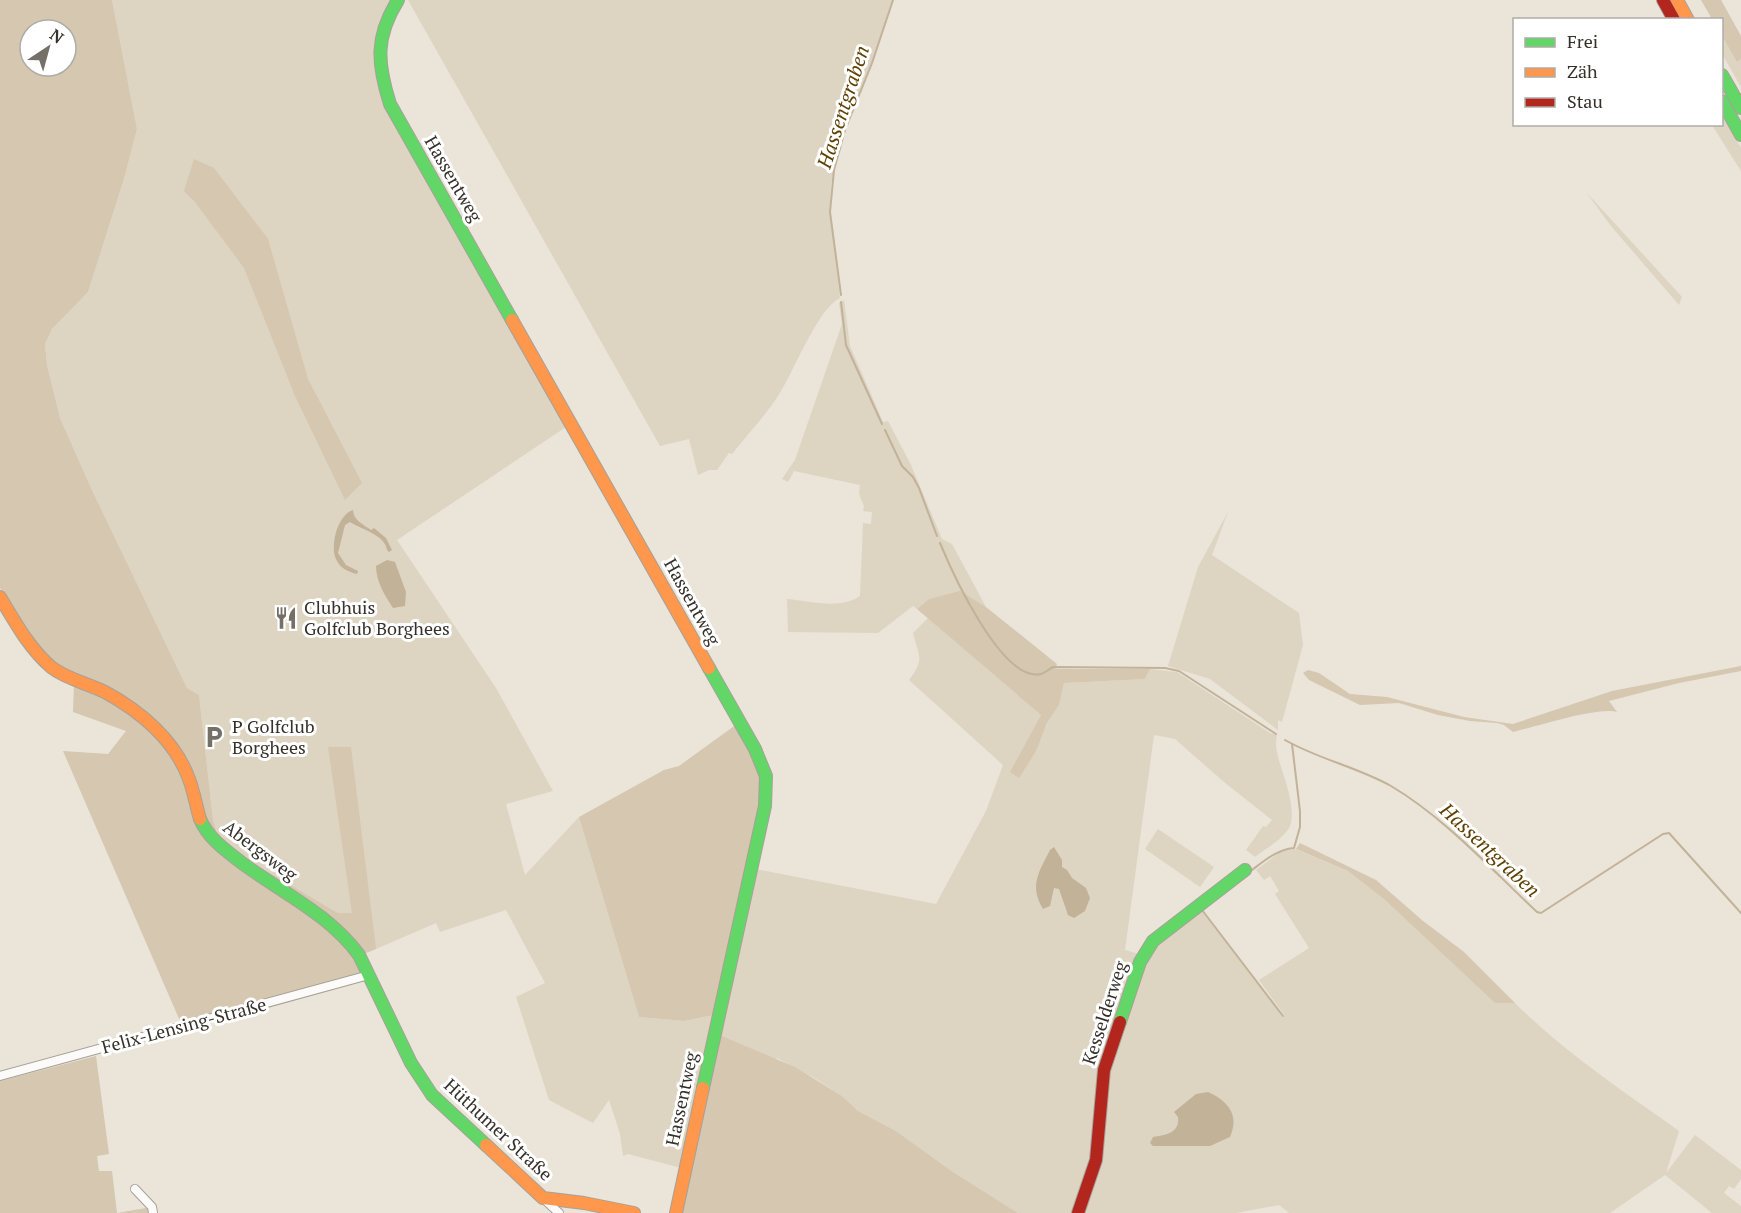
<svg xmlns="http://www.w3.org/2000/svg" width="1741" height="1213" viewBox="0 0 1741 1213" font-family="'PT Serif',serif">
  <rect width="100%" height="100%" fill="#eae4d9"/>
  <g fill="#ded4c2">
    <path d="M112 0H391L384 13 381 95 566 427 397 540 496 688 553 791 506 804 525 875 579 817 639 1017 684 1021 714 1015 755 869 936 904 986 811 1003 765 909 680C925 659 919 657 913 633L928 618 1041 715 1011 771 1036 751 1040 735 1059 705 1064 683 1145 679 1150 669 1177 672 1270 733 1277 735C1274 747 1278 756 1281 767 1286 782 1296 811 1290 826 1284 839 1266 848 1255 857L1246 850 1263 826 1266 827 1272 820 1224 782 1175 739 1154 735 1125 950 1139 954 1153 947 1200 909 1283 1017 1284 1015 1259 980 1309 948 1275 894 1279 891 1270 876 1264 880 1256 870 1280 852 1295 849 1348 871 1385 900 1495 1003H1515C1564 1052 1623 1091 1679 1131L1666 1173 1695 1135 1741 1170V1179L1734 1189 1729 1186 1724 1193 1741 1206V1213H1712L1665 1175 1610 1213H1289L1279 1205 1236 1213H1018L953 1172 896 1131 858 1111 842 1096 816 1079 777 1058 681 1168 628 1154 623 1156 620 1134 609 1100 593 1123 549 1100 516 997 545 983 506 910 440 932 436 923 376 949 338 913 231 850 219 839 213 820 199 695 187 688 91 488 60 418 47 365 45 344 52 329 88 292 124 179 137 129Z"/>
    <path d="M408 0H892L872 63 845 129 831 184 830 212 840 298C817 309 794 372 778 396 765 416 747 435 732 454L729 453 717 470H709L698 475 689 439 660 446Z"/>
    <path d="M1722 36 1737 62 1741 59V87L1722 54Z"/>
    <path d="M1722 116 1741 148V171L1712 125 1722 124Z"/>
    <path d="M1586 192 1682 297 1679 305 1611 226Z"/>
    <path d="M844 300 850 346 883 422 888 421 911 465 942 539 952 544 986 607 960 592 929 599 917 609 913 606 878 633 788 632 787 599C810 601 840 610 860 596L863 523 871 524 872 512 863 511 864 506 859 494 860 485 794 471 788 482 782 479 795 460 842 324 839 303Z"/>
    <path d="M1228 512 1212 555 1299 613 1303 645 1282 722 1278 720V730L1210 679 1168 666 1198 567Z"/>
    <path d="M1158 829 1214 867 1200 887 1145 849Z"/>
  </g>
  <g fill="#d5c7b0" fill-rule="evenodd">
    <path d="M0 0H112L137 129 124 179 88 292 52 329 45 344 47 365 60 418 91 488 187 688 199 695 213 820 219 839 231 850 338 913H352L328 747H351L376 949 359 956 369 975 180 1021 63 751 108 754 126 731 73 712 74 683 62 682 65 671 43 654 0 588ZM30 30H66V66H30Z"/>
    <path d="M1701 0H1721L1741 36V59L1737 62 1722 36V20L1712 19Z"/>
    <path d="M194 159 214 168 268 239 308 379 362 483 345 500 295 396 244 268 195 202 184 191Z"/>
    <path d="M960 591 986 607 1057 664 1055 669H1150L1145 679 1064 683 1059 705 1046 725 1036 751 1019 778 1010 772 1041 715 917 609 929 599Z"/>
    <path d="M1741 666V671L1679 683 1609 701 1617 712C1599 706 1534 727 1513 732L1504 725 1497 723 1470 721 1438 715 1399 703 1360 705 1309 680 1303 673 1308 670 1319 673 1350 694 1387 697 1464 717 1513 724 1612 691Z"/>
    <path d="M737 724 764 775 762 804 714 1015 684 1021 639 1017 579 817 664 770 679 766Z"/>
    <path d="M1300 843 1376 880 1423 921 1464 952 1515 1003H1495L1385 900 1348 871 1296 849Z"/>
    <path d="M717 1034 795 1067 842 1096 858 1111 896 1131 953 1172 1018 1213H678Z"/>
    <path d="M96 1056 109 1154 97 1156 99 1171H112L117 1213 152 1207 153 1213H0V1081Z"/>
  </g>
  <g fill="#c2b298">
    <path d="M353 510C353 520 364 525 371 530L374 528 386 538 392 550 389 552 387 550C385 535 363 530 350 522L345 525 338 553 346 565 358 571 357 574C349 572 341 569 337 561 329 548 337 515 353 510Z"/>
    <path d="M387 560 395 562 406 592 405 606 393 608C385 596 376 581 376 566Z"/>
    <path d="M1054 847 1062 860V867L1067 870 1072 878 1086 888 1090 898 1085 911 1074 918 1068 915 1059 889 1054 888 1050 906 1043 909C1029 885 1039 872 1050 850Z"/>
    <path d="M1208 1092C1228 1101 1240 1115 1230 1137L1210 1146H1153L1150 1143 1153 1137C1166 1135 1180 1133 1178 1117L1174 1112 1196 1094Z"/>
  </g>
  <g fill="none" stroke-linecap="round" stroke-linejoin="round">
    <g stroke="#c2b298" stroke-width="2">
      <path d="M841 295 830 212 834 170 845 130 872 63 893 0"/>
      <path d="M841 302 846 345 882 424"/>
      <path d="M885 430 902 466 913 477 919 488 937 536"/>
      <path d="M940 543C952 572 1002 683 1041 674 1045 673 1049 669 1053 667L1165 668 1179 671 1276 734"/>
      <path d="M1285 740C1318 759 1357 767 1391 786 1445 818 1491 869 1537 912L1541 913 1663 834 1669 833 1741 913"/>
      <path d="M1248 873C1263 862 1275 850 1294 848L1300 827V811L1292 744"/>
      <path d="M1204 909 1202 910 1283 1016"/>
    </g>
    <g stroke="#a6a199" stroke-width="10">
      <g id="street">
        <path d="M0 1076 369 975"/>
        <path d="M135 1189 152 1207 153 1213"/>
        <path d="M544 1199 559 1213"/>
      </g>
    </g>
    <g stroke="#a6a199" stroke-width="14">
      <g id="fast">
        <path d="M398 0C375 37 377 63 390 104L512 320"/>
        <path d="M1722 75 1741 108"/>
        <path d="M1722 101 1741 135"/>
        <path d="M200 819C208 838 225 850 242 863 281 892 329 914 359 955L411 1063 432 1095 486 1145"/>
        <path d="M1120 1022 1140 962 1153 941 1245 870"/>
        <path d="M703 1088 765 806 766 776 755 749 709 668"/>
      </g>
    </g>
    <g stroke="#a6a199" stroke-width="14">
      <g id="slow">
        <path d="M1677 0 1688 20"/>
        <path d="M512 320 709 668"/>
        <path d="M0 597C15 622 29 648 51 667 66 679 87 683 105 692 140 711 175 740 189 779 194 792 196 806 200 819"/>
        <path d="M486 1145 543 1198 584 1203 634 1213"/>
        <path d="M676 1213 703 1088"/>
      </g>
    </g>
    <g stroke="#a6a199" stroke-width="14">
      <g id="jam">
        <path d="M1663 0 1674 20"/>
        <path d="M1078 1213 1096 1160 1104 1070 1120 1022"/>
      </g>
    </g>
    <use href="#street" stroke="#fcfbf9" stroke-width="8"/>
    <use href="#fast" stroke="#63d668" stroke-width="12"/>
    <use href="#slow" stroke="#ff974d" stroke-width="12"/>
    <use href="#jam" stroke="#b3261e" stroke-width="12"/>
  </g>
  <defs>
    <g id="restaurant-bare" transform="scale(1.8)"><path d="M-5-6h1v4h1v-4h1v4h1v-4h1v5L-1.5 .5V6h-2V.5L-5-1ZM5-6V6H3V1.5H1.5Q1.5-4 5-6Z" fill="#746f67" stroke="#fff" stroke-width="2.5" paint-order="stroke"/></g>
    <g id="parking-bare" transform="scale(1.8)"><path d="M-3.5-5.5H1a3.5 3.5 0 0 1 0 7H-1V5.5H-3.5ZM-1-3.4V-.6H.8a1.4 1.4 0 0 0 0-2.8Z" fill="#746f67" stroke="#fff" stroke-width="2.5" paint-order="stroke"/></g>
  </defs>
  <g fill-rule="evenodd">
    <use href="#restaurant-bare" x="286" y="618"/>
    <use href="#parking-bare" x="214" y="737"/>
  </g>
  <g text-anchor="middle" stroke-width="6" stroke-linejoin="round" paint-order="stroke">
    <g font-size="18" fill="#353029" stroke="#fff">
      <text transform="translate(453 179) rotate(60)" y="6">Hassentweg</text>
      <text transform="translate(692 602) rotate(61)" y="6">Hassentweg</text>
      <text transform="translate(260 851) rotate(37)" y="6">Abergsweg</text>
      <text transform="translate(1105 1013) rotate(-72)" y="6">Kesselderweg</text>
      <text transform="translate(184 1026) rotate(-15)" y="6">Felix-Lensing-Straße</text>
      <text transform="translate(682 1099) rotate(-78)" y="6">Hassentweg</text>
      <text transform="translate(498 1130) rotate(43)" y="6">Hüthumer Straße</text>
    </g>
    <g font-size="18" fill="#353029" stroke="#fff" text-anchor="start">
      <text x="304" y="614">Clubhuis<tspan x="304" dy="21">Golfclub Borghees</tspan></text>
      <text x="232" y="733">P Golfclub<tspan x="232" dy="21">Borghees</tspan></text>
    </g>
    <g font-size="20" font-style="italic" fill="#5e4102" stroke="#fff">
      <text transform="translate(843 107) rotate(-72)" y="7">Hassentgraben</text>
      <text transform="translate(1490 850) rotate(43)" y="7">Hassentgraben</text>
    </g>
  </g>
  <rect x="1513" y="18" width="210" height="108" fill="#ffffff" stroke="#aeaca9" stroke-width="1.5"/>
  <rect x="1525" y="38" width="30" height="9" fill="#63d668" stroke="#aeaca9" stroke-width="1.5"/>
  <text x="1567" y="48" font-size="18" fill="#353029">Frei</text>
  <rect x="1525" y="68" width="30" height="9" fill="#ff974d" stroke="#aeaca9" stroke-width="1.5"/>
  <text x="1567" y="78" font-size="18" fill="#353029">Zäh</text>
  <rect x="1525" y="98" width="30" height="9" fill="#b3261e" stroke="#aeaca9" stroke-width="1.5"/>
  <text x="1567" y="108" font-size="18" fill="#353029">Stau</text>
  <g transform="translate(48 48) rotate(36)"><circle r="28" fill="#ffffff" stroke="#aeaca9" stroke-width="1.5"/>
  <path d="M0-4.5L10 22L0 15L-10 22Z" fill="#746f67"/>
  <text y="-9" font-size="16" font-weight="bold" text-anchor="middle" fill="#353029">N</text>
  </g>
</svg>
